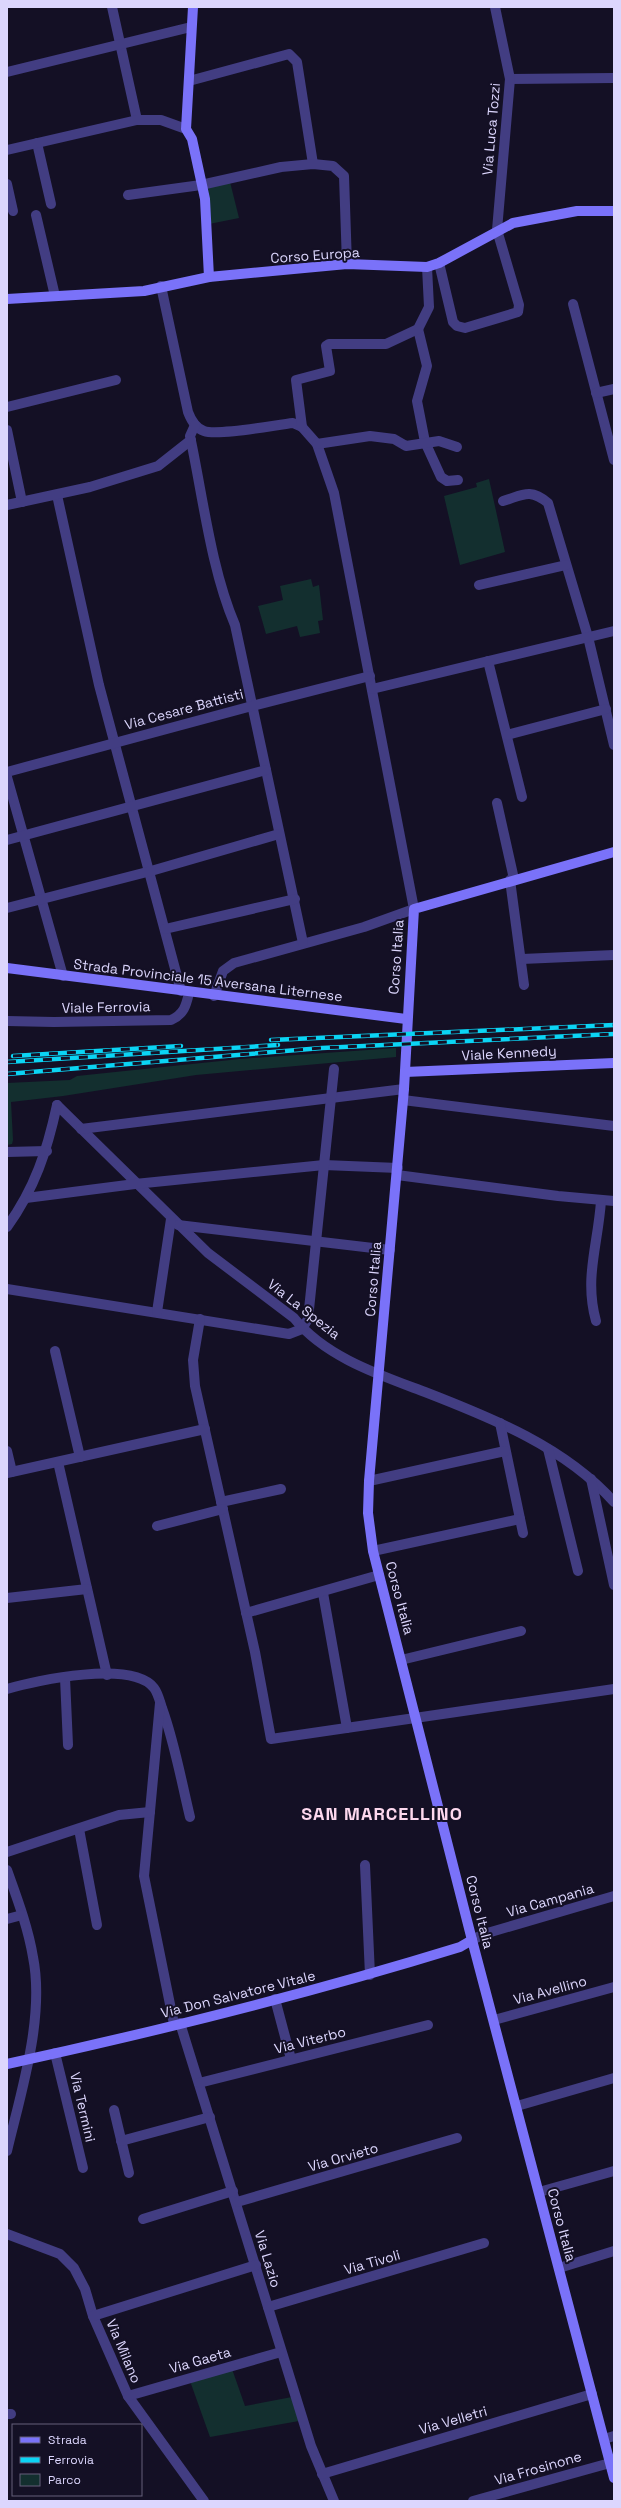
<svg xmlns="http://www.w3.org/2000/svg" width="621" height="2508" viewBox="0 0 621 2508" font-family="'Space Grotesk',sans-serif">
  <rect width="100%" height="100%" fill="#141025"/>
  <g fill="#132f2f">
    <path d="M230 182 239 218 209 224 208 188Z"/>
    <path d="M489 479 505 552 460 565 444 496 477 487 476 483Z"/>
    <path d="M311 579 313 587 319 585 323 620 318 621 320 633 300 637 297 626 266 634 258 606 283 600 280 586Z"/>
    <path d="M396 1048V1057L196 1075 63 1096 11 1102 13 1140 12 1144 7 1145V1083L70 1080 77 1076 240 1059Z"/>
    <path d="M232 2369 245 2406 292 2397 299 2421 210 2437 190 2381Z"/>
  </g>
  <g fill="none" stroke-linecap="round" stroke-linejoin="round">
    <g stroke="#423d82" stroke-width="10">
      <path d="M112 7 137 120"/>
      <path d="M7 72 191 27"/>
      <path d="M510 79 614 78"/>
      <path d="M189 81 289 54 297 62 313 164"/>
      <path d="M37 143 51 204"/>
      <path d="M7 150 137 120H161L186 129"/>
      <path d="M7 184 13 211"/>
      <path d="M128 195 201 185 281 167 313 164 333 166 344 176 347 264"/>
      <path d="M36 215 55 296"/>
      <path d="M439 263 453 322 457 326 465 328 518 312 519 305 497 230 510 79 495 7"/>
      <path d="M161 286 188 412C191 420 195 428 204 431 218 436 275 425 293 423L302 427 317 444 334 493 414 909 364 927 234 963 223 971 214 996"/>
      <path d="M573 304 614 460"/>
      <path d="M418 329 427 366 417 401 425 442 441 477 447 481 458 480"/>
      <path d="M596 393 614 389"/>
      <path d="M7 407 116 380"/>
      <path d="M195 425 190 436C203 497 211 569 235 625L303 943"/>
      <path d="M302 427 296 380 330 371 326 346 329 344H386L418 329 429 307 427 267"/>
      <path d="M7 430 22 502"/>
      <path d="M317 444 370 436 394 439 406 446 439 441 457 447"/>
      <path d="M57 495 99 685 181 991"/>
      <path d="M503 501C523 495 530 488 548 503L588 637 614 745"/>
      <path d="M7 505 90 487 158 466 191 440"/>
      <path d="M479 585 566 565"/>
      <path d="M488 661 522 797"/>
      <path d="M372 689 614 631"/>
      <path d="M507 735 606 709"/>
      <path d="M7 772 252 706 370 676"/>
      <path d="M7 777 63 976"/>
      <path d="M497 803 514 879"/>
      <path d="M7 840 266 770"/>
      <path d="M510 880 524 985"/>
      <path d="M7 908 151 871 279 834"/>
      <path d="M165 929 295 899"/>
      <path d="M522 959 614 955"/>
      <path d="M7 1021 54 1022 171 1020C184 1014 186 1006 189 993"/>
      <path d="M403 1100 614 1126"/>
      <path d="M57 1105 208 1253 294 1318C325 1357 380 1375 425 1392 492 1418 565 1447 614 1502"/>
      <path d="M81 1129 404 1089"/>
      <path d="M7 1152 47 1151"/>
      <path d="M397 1175 558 1196 614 1201"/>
      <path d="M26 1198 135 1184 324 1165 398 1168"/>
      <path d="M178 1225 390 1250"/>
      <path d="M7 1227C35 1188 47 1151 57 1105"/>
      <path d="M7 1289 289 1334 302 1329 308 1319 334 1069"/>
      <path d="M157 1312 171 1219"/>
      <path d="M200 1319 193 1360 195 1386 255 1652 271 1739 614 1689"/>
      <path d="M596 1321C584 1278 598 1245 601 1201"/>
      <path d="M55 1351 80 1457"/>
      <path d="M500 1423 523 1533"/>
      <path d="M548 1449 578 1571"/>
      <path d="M7 1451 12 1472"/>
      <path d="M58 1462 107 1675"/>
      <path d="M7 1473 205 1429"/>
      <path d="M591 1479 614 1585"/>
      <path d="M369 1481 505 1451"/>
      <path d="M221 1502 281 1489"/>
      <path d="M157 1526 223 1509"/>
      <path d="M373 1551 520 1519"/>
      <path d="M323 1593 347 1728"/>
      <path d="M7 1598 87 1589"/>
      <path d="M246 1613 379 1575"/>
      <path d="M401 1660 521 1631"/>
      <path d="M65 1678 68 1745"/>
      <path d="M7 1689C37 1680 132 1660 154 1688 158 1693 160 1702 162 1708 175 1744 181 1780 190 1817"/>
      <path d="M160 1703 144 1876 174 2024"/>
      <path d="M79 1829 97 1925"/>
      <path d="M7 1852 119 1815 150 1812"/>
      <path d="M365 1865 370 1975"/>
      <path d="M7 1870C17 1898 28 1927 33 1957 45 2017 21 2092 7 2151"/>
      <path d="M7 1919 22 1915"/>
      <path d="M472 1940 484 1934 614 1896"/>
      <path d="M275 1999 291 2059"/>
      <path d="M494 2020 614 1987"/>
      <path d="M180 2023 311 2446 334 2501"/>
      <path d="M55 2053 83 2168"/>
      <path d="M199 2083 428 2025"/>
      <path d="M517 2106 614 2078"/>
      <path d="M114 2110 129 2173"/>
      <path d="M121 2141 210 2117"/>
      <path d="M539 2192 614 2171"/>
      <path d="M237 2202 457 2138"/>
      <path d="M143 2219 233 2191"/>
      <path d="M7 2234 60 2254 74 2268 85 2289 93 2316 128 2396 204 2501"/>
      <path d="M559 2268 614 2251"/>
      <path d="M268 2307 484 2243"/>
      <path d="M93 2316 256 2265"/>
      <path d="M128 2396 281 2352"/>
      <path d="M7 2414H11"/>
      <path d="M604 2439 614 2436"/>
      <path d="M322 2474 592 2394"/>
      <path d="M473 2501 610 2463"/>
    </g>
    <g stroke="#7a72f9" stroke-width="10">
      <path d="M193 7 186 129 192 139 205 199 209 277"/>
      <path d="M7 299 144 291 209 277 347 264 427 267 439 263 513 223 577 211H614"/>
      <path d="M614 852 414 909 404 1089 369 1481 368 1513 373 1551 472 1940 614 2478"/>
      <path d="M7 968 406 1019"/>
      <path d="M405 1072 614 1063"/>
      <path d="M7 2064C159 2031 311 1993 460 1947L472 1940"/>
    </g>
    <g stroke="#0bd4f4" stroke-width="4.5">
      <g id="rail">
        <path d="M271 1040 614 1025"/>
        <path d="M13 1056 181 1046"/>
        <path d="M7 1062 278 1045"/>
        <path d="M7 1074 322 1048 614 1034"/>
      </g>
    </g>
    <use href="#rail" stroke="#141025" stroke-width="3" stroke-dasharray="9" stroke-linecap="butt"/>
  </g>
  <g text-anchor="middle" stroke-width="4" stroke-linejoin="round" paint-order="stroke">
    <g font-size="14" fill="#dcd6fd" stroke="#141025">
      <text transform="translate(491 129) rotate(-85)" y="5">Via Luca Tozzi</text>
      <text transform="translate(315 255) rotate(-4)" y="5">Corso Europa</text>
      <text transform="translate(184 709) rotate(-15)" y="5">Via Cesare Battisti</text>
      <text transform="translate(396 957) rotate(-86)" y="5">Corso Italia</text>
      <text transform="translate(208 980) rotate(7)" y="5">Strada Provinciale 15 Aversana Liternese</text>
      <text transform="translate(106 1007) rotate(-1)" y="5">Viale Ferrovia</text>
      <text transform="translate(509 1053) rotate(-3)" y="5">Viale Kennedy</text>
      <text transform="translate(373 1279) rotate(-85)" y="5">Corso Italia</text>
      <text transform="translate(304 1309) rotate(38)" y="5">Via La Spezia</text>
      <text transform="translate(400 1598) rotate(75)" y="5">Corso Italia</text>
      <text transform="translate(550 1900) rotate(-16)" y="5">Via Campania</text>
      <text transform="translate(480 1912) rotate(76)" y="5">Corso Italia</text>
      <text transform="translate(550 1990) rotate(-15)" y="5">Via Avellino</text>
      <text transform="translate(238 1994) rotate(-14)" y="5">Via Don Salvatore Vitale</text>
      <text transform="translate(310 2040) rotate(-14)" y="5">Via Viterbo</text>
      <text transform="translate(83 2107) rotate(77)" y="5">Via Termini</text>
      <text transform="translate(343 2157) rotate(-16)" y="5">Via Orvieto</text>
      <text transform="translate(562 2225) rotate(75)" y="5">Corso Italia</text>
      <text transform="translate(268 2259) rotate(73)" y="5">Via Lazio</text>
      <text transform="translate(372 2262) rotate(-16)" y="5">Via Tivoli</text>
      <text transform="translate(124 2351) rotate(67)" y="5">Via Milano</text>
      <text transform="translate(200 2360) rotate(-16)" y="5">Via Gaeta</text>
      <text transform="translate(453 2420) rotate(-16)" y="5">Via Velletri</text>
      <text transform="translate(538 2468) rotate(-16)" y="5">Via Frosinone</text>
    </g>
    <g font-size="18" font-weight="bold" letter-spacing="1" fill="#fdd8ee" stroke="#141025">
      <text x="382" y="1820">SAN MARCELLINO</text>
    </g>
  </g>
  <rect width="621" height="2508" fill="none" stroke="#dcd6fd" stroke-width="16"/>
  <rect x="12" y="2424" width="130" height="72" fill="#141025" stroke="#645f7b"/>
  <rect x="20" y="2437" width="20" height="6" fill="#7a72f9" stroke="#645f7b"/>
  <text x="48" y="2444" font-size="12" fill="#dcd6fd">Strada</text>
  <rect x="20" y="2457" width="20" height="6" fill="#0bd4f4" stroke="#645f7b"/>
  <text x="48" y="2464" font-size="12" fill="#dcd6fd">Ferrovia</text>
  <rect x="20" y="2474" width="20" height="12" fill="#132f2f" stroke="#645f7b"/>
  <text x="48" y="2484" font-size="12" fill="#dcd6fd">Parco</text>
</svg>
